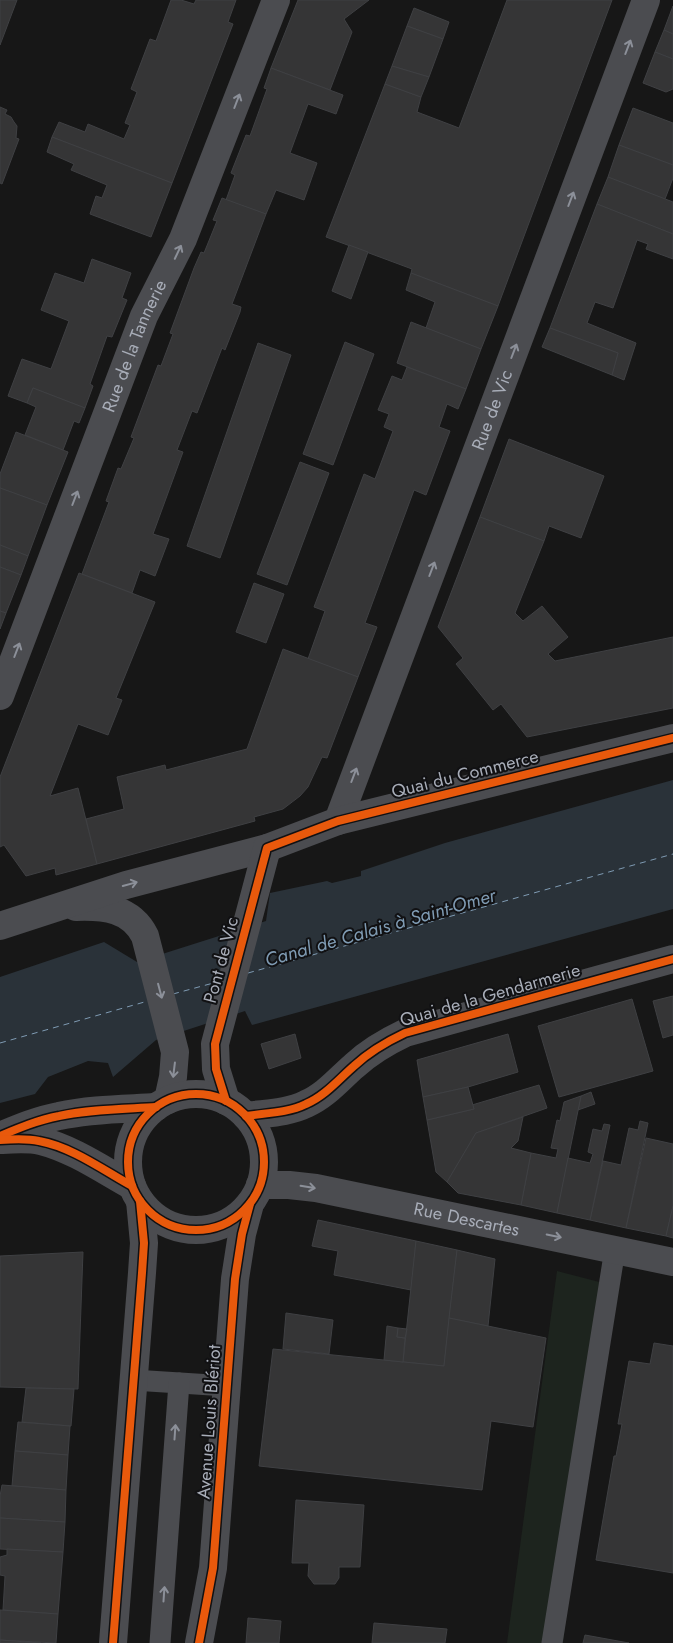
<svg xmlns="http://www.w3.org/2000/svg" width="673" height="1643" viewBox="0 0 673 1643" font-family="Jost,sans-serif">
  <rect width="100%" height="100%" fill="#171717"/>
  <path fill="#1d241e" d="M557 1271 607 1284 563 1643H507Z"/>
  <path fill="#2a3239" d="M673 780V909L252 1025 245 1011 156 1040 113 1077 108 1063 88 1061 48 1077 35 1094 0 1103V977L104 942 137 962 266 921 270 893 327 881 332 883 361 876V871L445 843Z"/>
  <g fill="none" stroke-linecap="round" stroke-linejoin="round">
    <g stroke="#7f9bb3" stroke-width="1" stroke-dasharray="6 5" stroke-linecap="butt">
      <path d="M248 973 673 854"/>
      <path d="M173 994 217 982"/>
      <path d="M0 1043 148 1001"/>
    </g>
  </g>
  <g fill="#353536" stroke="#3f4043">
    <path d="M0 0H17L0 45Z"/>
    <path d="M171 0H181L194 4 196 0H236L228 22 233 24 172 183 52 137 59 122 85 132 88 124 124 139 130 125 125 123 137 92 131 89 150 39 156 41Z"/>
    <path d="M298 0H369L344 19 352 32 330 90 271 68Z"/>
    <path d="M507 0H612L498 306 411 273 412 269 326 237 385 84 421 97 417 112 459 128Z"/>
    <path d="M673 6V34L664 30Z"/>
    <path d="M414 8 449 22 443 39 407 26Z"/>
    <path d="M407 26 443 39 429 77 392 66Z"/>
    <path d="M664 30 673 34V59L655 52Z"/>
    <path d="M655 52 673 59V89L666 92 643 83Z"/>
    <path d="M392 66 429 77 421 97 385 84Z"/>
    <path d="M271 68 343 95 336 114 308 104 290 153 317 163 304 200 276 190 266 214 226 200 235 175 231 173 246 135 250 136 267 89 264 88Z"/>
    <path d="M0 107 7 110 5 114 11 117 14 122 17 126 16 138 19 139 2 184 0 183Z"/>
    <path d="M633 108 673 123V165L619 145Z"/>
    <path d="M52 137 172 183 151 237 90 214 96 196 102 198 107 185 71 170 74 164 47 152Z"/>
    <path d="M619 145 673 165V178L665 199 608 177Z"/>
    <path d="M608 177 673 202V234L597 204Z"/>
    <path d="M222 198 266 214 232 304 241 307 240 312 225 350 222 348 197 413 192 411 177 450 183 452 153 534 169 539 155 576 140 570 132 593 82 574 109 502 106 501 118 468 121 469 134 438 131 437 158 365 161 366 173 334 170 333 194 268 201 252 204 253 217 221 213 220Z"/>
    <path d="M597 204 673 234V259L646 249 648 244 637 240 613 308 595 302 587 323 636 343 624 380 612 375 618 353 550 328Z"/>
    <path d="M349 245 368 252 351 299 332 291Z"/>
    <path d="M92 259 131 273 122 298 127 300 112 337 107 336 90 384 93 386 85 408 33 388 27 403 8 396 22 359 51 369 69 321 41 310 55 273 84 283Z"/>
    <path d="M411 273 498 306 481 349 426 328 435 302 406 290Z"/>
    <path d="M411 322 481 349 466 389 397 363Z"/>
    <path d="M550 328 618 353 612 375 542 347Z"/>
    <path d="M345 342 374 354 333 465 303 454Z"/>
    <path d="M258 343 291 355 220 558 187 546Z"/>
    <path d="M407 367 466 389 458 409 447 404 439 427 450 431 426 495 414 490 365 623 377 627 358 677 308 659 325 611 314 607 364 474 375 479 393 431 384 427 389 414 378 410 392 376 402 380Z"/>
    <path d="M33 388 85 408 79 423 74 421 63 450 25 435 36 407 27 403Z"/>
    <path d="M16 432 68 452 47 505 0 488V474Z"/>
    <path d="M509 439 604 476 581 538 549 526 544 541 480 517Z"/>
    <path d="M300 462 329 473 287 585 257 574Z"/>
    <path d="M0 488 47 505 28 556 0 545Z"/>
    <path d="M480 517 544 541 515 613 523 621 542 606 568 637 548 654 555 661 673 637V708L527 737 501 704 493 710 456 664 463 658 438 627Z"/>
    <path d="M0 545 28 556 21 575 0 567Z"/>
    <path d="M0 567 21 575 6 613 0 611Z"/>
    <path d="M79 573 155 602 116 698 122 700 108 735 78 724 50 796 78 788 97 864 56 875 55 868 26 876 4 845 0 847V777Z"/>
    <path d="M254 583 284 594 266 643 236 632Z"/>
    <path d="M0 611 6 613 0 629Z"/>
    <path d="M283 649 358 677 327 758 322 757 308 787 300 796 283 809 254 817 255 821 97 864 86 819 124 809 117 777 165 765 166 770 247 749Z"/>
    <path d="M673 996V1035L663 1038 653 1001Z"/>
    <path d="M632 999 653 1071 559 1097 538 1026Z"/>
    <path d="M295 1034 301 1058 269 1069 261 1044Z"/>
    <path d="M508 1034 518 1072 468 1087 423 1097 417 1060Z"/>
    <path d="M539 1085 547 1108 476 1133 447 1182 436 1172 427 1120 474 1109 472 1105Z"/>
    <path d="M468 1087 474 1109 427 1120 423 1097Z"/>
    <path d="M591 1092 595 1104 578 1110 581 1096Z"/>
    <path d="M581 1096 557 1213 521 1205 531 1153 556 1158 558 1149 551 1148 557 1120 560 1121 564 1102Z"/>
    <path d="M523 1117 518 1141 511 1148 531 1153 521 1205 458 1193 447 1182 476 1133Z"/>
    <path d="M640 1121 648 1123 626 1228 590 1220 603 1161 621 1165 629 1128 638 1130Z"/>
    <path d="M604 1124 610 1125 590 1220 557 1213 568 1158 590 1163 593 1154 588 1152 593 1129 602 1131Z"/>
    <path d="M646 1138 673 1144V1206L666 1236 626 1228Z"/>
    <path d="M673 1206V1238L666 1236Z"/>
    <path d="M318 1220 416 1241 411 1290 334 1275 338 1251 312 1246Z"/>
    <path d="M416 1241 457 1250 444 1366 403 1362Z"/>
    <path d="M457 1250 495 1259 488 1326 449 1318Z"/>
    <path d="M83 1252 78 1389 0 1387V1256Z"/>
    <path d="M286 1313 333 1320 329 1354 283 1349Z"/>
    <path d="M449 1318 546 1338 533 1427 491 1421 482 1490 259 1466 273 1349 444 1366Z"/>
    <path d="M387 1326 398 1328 397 1337 405 1338 403 1362 384 1360Z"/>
    <path d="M398 1328 407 1329 405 1338 397 1337Z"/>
    <path d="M654 1343 673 1346V1573L596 1560 614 1456H616L622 1424H618L629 1361 650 1364Z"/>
    <path d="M26 1388 74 1389 71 1426 22 1422Z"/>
    <path d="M18 1422 70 1426 68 1455 15 1451Z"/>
    <path d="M15 1451 68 1455 66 1490 12 1486Z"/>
    <path d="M2 1485 66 1490 65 1522 0 1518V1496Z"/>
    <path d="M296 1500 364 1505 360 1567H339V1578L335 1584H314L308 1576 309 1563H292Z"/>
    <path d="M0 1518 65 1522 63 1552 0 1549Z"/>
    <path d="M7 1549 63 1552 58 1614 3 1610 5 1576 0 1575V1557L7 1555Z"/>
    <path d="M0 1610 58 1614 56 1643 0 1640Z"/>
    <path d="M248 1618 281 1621 279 1643H246Z"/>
    <path d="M374 1623 447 1629 445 1643H372Z"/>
    <path d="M585 1635 629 1643H583Z"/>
    <path d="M0 1640 41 1643H0Z"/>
  </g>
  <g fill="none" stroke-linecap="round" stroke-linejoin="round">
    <g stroke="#4b4c50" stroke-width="21">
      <path d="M133 1380 227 1386"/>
      <path d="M160 1643 179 1383"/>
      <path d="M552 1643 615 1249"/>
    </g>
    <g stroke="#4b4c50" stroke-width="28">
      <path id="s1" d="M0 696 144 316 183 239 276 0"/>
      <path id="s2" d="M338 821 646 0"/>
      <path d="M76 907C104 906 131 908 145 936L175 1052 173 1077 168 1100"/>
      <path d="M0 926 126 885 267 848 338 821 673 738"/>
      <path d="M226 1101 216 1069 215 1044 267 848"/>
    </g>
    <g stroke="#4b4c50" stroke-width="28">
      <circle cx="196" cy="1162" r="68"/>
      <path d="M246 1116C266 1113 288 1113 306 1104 325 1096 339 1079 354 1066 369 1052 386 1042 405 1033L673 959"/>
      <path d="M0 1136C19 1128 38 1120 59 1116 91 1109 124 1109 156 1107"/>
      <path d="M2 1140C15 1139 28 1138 41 1141 73 1149 103 1170 132 1186"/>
      <path id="s3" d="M260 1185H289L316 1188 673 1262"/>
      <path d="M113 1643 142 1273 144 1243 140 1201"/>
      <path d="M199 1643 213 1568 235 1279 242 1234 250 1204"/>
    </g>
    <g stroke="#111113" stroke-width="11">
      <g id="cycleway">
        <circle cx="196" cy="1162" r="68"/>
        <path d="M226 1101 216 1069 215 1044 267 848 338 821 673 738"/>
        <path d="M246 1116C266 1113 288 1113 306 1104 325 1096 339 1079 354 1066 369 1052 386 1042 405 1033L673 959"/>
        <path d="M0 1136C19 1128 38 1120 59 1116 91 1109 124 1109 156 1107"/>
        <path d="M0 1140C13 1139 26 1138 39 1141 72 1147 103 1170 132 1186"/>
        <path d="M113 1643 142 1273 144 1243 140 1201"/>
        <path d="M199 1643 213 1568 235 1279 242 1234 250 1204"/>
      </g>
    </g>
    <use href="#cycleway" stroke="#e8590c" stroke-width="8"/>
  </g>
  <defs><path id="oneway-shaft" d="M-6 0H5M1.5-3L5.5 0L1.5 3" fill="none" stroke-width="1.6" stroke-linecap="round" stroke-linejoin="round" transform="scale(1.25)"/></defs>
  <g stroke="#8c9099">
    <use href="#oneway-shaft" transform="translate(628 47) rotate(-69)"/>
    <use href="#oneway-shaft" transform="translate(237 101) rotate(-69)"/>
    <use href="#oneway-shaft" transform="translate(571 199) rotate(-69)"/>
    <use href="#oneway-shaft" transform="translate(178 252) rotate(-65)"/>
    <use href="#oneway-shaft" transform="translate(514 351) rotate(-69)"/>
    <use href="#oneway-shaft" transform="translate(75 498) rotate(-69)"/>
    <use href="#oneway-shaft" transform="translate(432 569) rotate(-69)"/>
    <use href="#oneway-shaft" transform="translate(17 650) rotate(-69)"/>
    <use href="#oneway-shaft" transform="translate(354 775) rotate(-69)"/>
    <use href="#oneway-shaft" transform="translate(130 884) rotate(-15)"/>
    <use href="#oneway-shaft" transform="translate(160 991) rotate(75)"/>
    <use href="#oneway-shaft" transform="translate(174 1070) rotate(97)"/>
    <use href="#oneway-shaft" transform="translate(308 1187) rotate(9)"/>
    <use href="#oneway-shaft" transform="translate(554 1236) rotate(12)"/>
    <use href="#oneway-shaft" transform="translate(175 1432) rotate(-86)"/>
    <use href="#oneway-shaft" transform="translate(164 1594) rotate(-86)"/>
  </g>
  <g text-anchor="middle" stroke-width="4" stroke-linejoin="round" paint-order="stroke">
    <g font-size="18" fill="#a8adb8" stroke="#111113">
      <text dy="6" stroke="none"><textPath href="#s1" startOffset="375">Rue de la Tannerie</textPath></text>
      <text dy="6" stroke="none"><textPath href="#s2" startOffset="439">Rue de Vic</textPath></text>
      <text transform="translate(465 774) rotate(-14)" y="6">Quai du Commerce</text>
      <text transform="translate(221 960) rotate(-75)" y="6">Pont de Vic</text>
      <text transform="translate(490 995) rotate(-16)" y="6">Quai de la Gendarmerie</text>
      <text dy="6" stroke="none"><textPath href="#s3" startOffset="210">Rue Descartes</textPath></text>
      <text transform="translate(209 1422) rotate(-86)" y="6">Avenue Louis Blériot</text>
    </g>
    <g font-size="19" font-style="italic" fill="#7f9bb3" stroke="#111113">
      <text transform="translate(380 927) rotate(-16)" y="7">Canal de Calais à Saint-Omer</text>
    </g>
  </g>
</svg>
